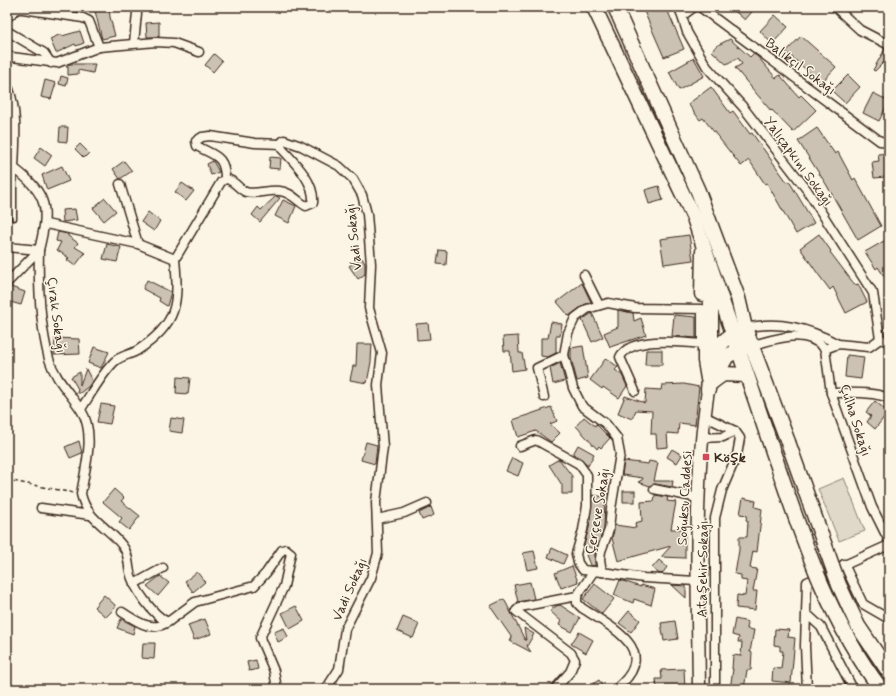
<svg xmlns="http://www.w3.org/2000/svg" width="896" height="696" viewBox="0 0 896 696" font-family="Mynerve,sans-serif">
  <rect width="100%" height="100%" fill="#fcf5e5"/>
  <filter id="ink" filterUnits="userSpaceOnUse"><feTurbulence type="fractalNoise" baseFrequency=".025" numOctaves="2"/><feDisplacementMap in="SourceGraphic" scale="8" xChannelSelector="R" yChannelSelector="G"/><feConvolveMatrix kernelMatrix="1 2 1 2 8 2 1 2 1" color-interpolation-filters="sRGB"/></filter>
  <g filter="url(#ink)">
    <path fill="#e0d8c8" stroke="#8e8173" d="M844 478 865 531 839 541 818 489Z"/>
    <g fill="#ccc2b3" stroke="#3b2a1e">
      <path d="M94 7H109L110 17 115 36 102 39Z"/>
      <path d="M647 7H666L684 49 664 57 643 9Z"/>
      <path d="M730 7H756L745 20Z"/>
      <path d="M775 15 788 27 772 44 760 31Z"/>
      <path d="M159 22V37H147L146 23Z"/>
      <path d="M80 31 84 43 76 46 75 44 56 53 50 39 61 34 62 36Z"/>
      <path d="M801 36 836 67 821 83 786 52Z"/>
      <path d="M730 39 750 57 753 54 757 56 776 78 780 75 799 97 801 95 816 110 793 132 772 110 771 111 735 68 742 64 738 58 726 64 712 51 716 46Z"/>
      <path d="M885 49 889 50V57L875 71 873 70Z"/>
      <path d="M214 54 222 61 213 72 205 65Z"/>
      <path d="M694 58 704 76 679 90 669 72Z"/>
      <path d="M69 64H95L93 73 78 70V74L68 75V67H66Z"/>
      <path d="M848 75 860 87 845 103 832 91Z"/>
      <path d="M61 76 68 78 66 86 59 84Z"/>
      <path d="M45 80 56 83 51 99 41 97Z"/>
      <path d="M711 87 730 113 733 111 750 134 752 133 787 182 789 181 814 223 796 234 767 183 765 184 749 160 741 166 703 118 700 120 688 104Z"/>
      <path d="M873 93 889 101 879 121 863 113Z"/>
      <path d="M60 127H68L67 142 59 141Z"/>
      <path d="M817 128 835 154 838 152 853 180 855 178 881 226 858 240 826 184 798 141Z"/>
      <path d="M80 144 89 153 84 158 75 149Z"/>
      <path d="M41 147 52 155 45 166 34 158Z"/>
      <path d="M889 153V167L886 168V177L874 178 872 162 879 161 878 154Z"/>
      <path d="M270 157 281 158 280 169 269 168Z"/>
      <path d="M124 161 132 171 120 179 113 169Z"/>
      <path d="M213 161 219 172 211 175 207 164Z"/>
      <path d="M62 166 69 181 47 190 42 175Z"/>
      <path d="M182 183 194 191 186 201 175 192Z"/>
      <path d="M659 186 663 200 649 204 645 190Z"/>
      <path d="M276 196 280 198 260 222 252 215 258 207 261 210Z"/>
      <path d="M105 198 116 211 104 221 93 208Z"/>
      <path d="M283 200 296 206 289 223 275 216Z"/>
      <path d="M75 209 77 220 63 222 62 210Z"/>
      <path d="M148 212 160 221 154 231 141 222Z"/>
      <path d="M58 232 68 234V236L78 243 75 247 85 253 75 266 67 260 69 258 57 250 61 242 56 241Z"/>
      <path d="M819 234 831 251 830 252 855 285 858 284 867 302 846 313 833 287 830 290 818 274 800 248Z"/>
      <path d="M689 235 693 260 664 264 660 239Z"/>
      <path d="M884 241 889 250V284L878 267 876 269 865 252Z"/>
      <path d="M107 244 121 247 117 262 103 259Z"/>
      <path d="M439 250 447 251 446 265 437 264Z"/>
      <path d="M362 258 365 264V274L358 279 349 266Z"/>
      <path d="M147 280 171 292 167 306 159 301 160 298 143 289Z"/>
      <path d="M582 283 591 302 584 305 569 316 557 302Z"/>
      <path d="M11 287 25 292 21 305 7 301V288Z"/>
      <path d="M618 310 633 313 634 321 641 318 646 335 610 347 604 333 618 327Z"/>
      <path d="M592 313 603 337 592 342 582 320Z"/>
      <path d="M674 315 696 317V338L672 336Z"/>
      <path d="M551 322 562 324 560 336H556V353L548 357 541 356V338H548Z"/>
      <path d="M428 323 430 339 417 340 416 324Z"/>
      <path d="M518 336 519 353H522L525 369 512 371 510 351H504L503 337Z"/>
      <path d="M55 338 79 339 80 354 54 355Z"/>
      <path d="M357 344H372L371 362 367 383 350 380 353 366H356Z"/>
      <path d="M583 346 588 378 577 381 571 358V348Z"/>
      <path d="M94 347 109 352 101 368 88 363Z"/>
      <path d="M646 350H662V365H645Z"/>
      <path d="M847 355 864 357 861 379 845 377Z"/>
      <path d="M606 358 618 367 615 370 622 375 627 386 619 398 603 387 602 389 590 380Z"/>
      <path d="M560 363 565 381 553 384 550 368Z"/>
      <path d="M86 369 92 381 89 386 80 393H77L78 389 71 377 80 372V385Z"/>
      <path d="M177 377 190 378 188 394 176 393Z"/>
      <path d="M684 384 699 387 695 425 679 423 678 434 667 433 668 447 657 448 656 434H651L652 411 636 410 632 419 618 413 625 396 645 403 646 389 661 390 662 385Z"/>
      <path d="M875 401 888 412 875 429 867 422 871 416 866 412Z"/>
      <path d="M101 404 114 406 110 424 97 422Z"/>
      <path d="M551 407 557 421 550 424 560 433 551 442 536 431 518 437 513 420Z"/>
      <path d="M584 417 595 426 596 424 610 438 601 448 599 446 597 449 576 426Z"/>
      <path d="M171 418 184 420 182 433 169 431Z"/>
      <path d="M79 441 82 453 70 458 65 447Z"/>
      <path d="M366 442 377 445 375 464 361 460Z"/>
      <path d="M578 445 594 454 588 466 582 459 573 454Z"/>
      <path d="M672 449 682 455 677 463 667 457Z"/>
      <path d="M512 458 523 463 518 476 506 471Z"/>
      <path d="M559 459 572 476V494H562V485L549 465Z"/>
      <path d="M624 461 648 464 649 461 658 463 654 481H673L672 487 655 484 650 486 638 482 642 480 643 478 622 475Z"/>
      <path d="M114 489 124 498 121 501 140 516 129 530 119 522 122 518 103 502Z"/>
      <rect x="623" y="491" width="12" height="11"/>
      <path d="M592 495 605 497 604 529 596 550 584 545 589 528Z"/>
      <path d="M655 495 668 497 667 501 676 502 671 529H685V558L661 557 671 546 618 561 612 538 615 525 636 528 635 523 642 521 641 502 654 501Z"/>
      <path d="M743 498 756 501 755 507 762 509 757 552 753 551 750 568 757 569 753 591H757L755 610 736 608 737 595 745 596 747 581 741 580V575L735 574 739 550V537H747L748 521 746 520 747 515 740 514Z"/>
      <path d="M431 507 434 515 422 520 419 513Z"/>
      <path d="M552 548 567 555 563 564 548 557Z"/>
      <path d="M534 551 538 568 527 570 523 553Z"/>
      <path d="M595 551V566L590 565 586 555Z"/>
      <path d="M659 560 667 567 662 574 658 573 652 568Z"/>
      <path d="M572 566 578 582 561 588 555 573Z"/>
      <path d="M197 572 205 582 193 592 185 581Z"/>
      <path d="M160 576 169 583 158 596 147 586Z"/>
      <path d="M620 580 641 587V585L655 589 651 605 634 599 633 603 614 595Z"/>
      <path d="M530 582 534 599 518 602 514 585Z"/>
      <path d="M595 584 614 599 602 614 583 599Z"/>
      <path d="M672 585 686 586V598Z"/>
      <path d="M104 595 115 605V608L106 617 94 607Z"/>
      <path d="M504 599 525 640H526L524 628 534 634 527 646 531 652 510 641 512 638 490 606Z"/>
      <path d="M560 605 580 618 572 632 559 625 561 621 550 611 556 606Z"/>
      <path d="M296 606 304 621 290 629 282 613Z"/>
      <path d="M629 611 640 620 631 632 619 623Z"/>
      <path d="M403 617 419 624 413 638 397 631Z"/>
      <path d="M121 619 135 626 133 634 117 628Z"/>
      <path d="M205 619 211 634 194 640 188 625Z"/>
      <path d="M735 619 748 622 747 629 754 630 750 652H752L751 670H747L744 689H730L733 669H732L733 655 741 656 742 642H738L739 637 732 635Z"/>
      <path d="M675 621 678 639 664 641 661 623Z"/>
      <path d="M284 628 288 637 278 642 274 632Z"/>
      <path d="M775 629 789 630 788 637 795 638 791 683 772 681 773 668 781 669 783 651H780V646L774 645Z"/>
      <path d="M579 632 593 640 586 653 571 644Z"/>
      <path d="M143 643H155L154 659 142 658Z"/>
      <path d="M256 660 258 669 249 671 247 662Z"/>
      <path d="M684 669 685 689H657L656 679H662L661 670Z"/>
      <path d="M599 680 604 689H585Z"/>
    </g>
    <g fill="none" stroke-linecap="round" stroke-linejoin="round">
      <g stroke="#3b2a1e" stroke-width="7">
        <path id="service" d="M14 218V168"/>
      </g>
      <g stroke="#3b2a1e" stroke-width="11">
        <g id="minor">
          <path d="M679 7 687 32 707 67 743 107 807 190 873 293 880 339"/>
          <path d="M700 7 880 141 889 142"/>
          <path d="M835 7 860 30 889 45"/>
          <path d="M682 16 694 7"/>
          <path d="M7 18 17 9H23L83 18 89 21 99 47"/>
          <path d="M7 31 44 53 51 63"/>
          <path d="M134 43 137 13 136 7"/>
          <path d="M7 58 12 57 57 63 99 47 156 42 174 43 199 52"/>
          <path d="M7 89H9C18 114 15 142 14 168 49 195 49 209 39 250L7 247"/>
          <path d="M225 179C225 155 214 156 197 146L196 141 202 137 210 136 255 143 281 144"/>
          <path d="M120 184 138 244"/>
          <path d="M46 224 138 244 175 259"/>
          <path d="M175 259 221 182 225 179C234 179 238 189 246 192 257 195 268 189 280 191 291 192 297 201 306 206L313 203C315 182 295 163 282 149L281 143 284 140 301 146 339 166 353 179 362 195 367 214 371 264 369 308 382 353 378 385 383 447 376 502 378 553 371 578 345 629 339 669 326 689"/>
          <path d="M584 275 599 305"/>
          <path d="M7 283 39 250C38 286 40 324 49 359 55 379 70 393 81 410 96 433 85 469 81 494 87 521 110 527 124 548 129 556 128 564 130 572 133 587 153 616 168 622L195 602 254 586 266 573 282 550 286 549 291 553 284 586 260 638 274 671 277 689"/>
          <path d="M745 328C778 320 808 328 838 344"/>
          <path d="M753 345C776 339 807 327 825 349"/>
          <path d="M825 349 831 393 872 507 889 541"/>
          <path d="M825 349 838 344 869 347 880 339 889 342"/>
          <path d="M635 391 620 357C631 336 681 342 702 344"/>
          <path d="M831 393C845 393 877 391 889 399"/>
          <path d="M544 397 537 368 564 355"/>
          <path d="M81 409C91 394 101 375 114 362 121 355 131 355 138 350 178 324 179 303 175 259"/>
          <path d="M704 416 735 431 740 438 737 455 722 490 715 518V689"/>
          <path d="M702 438 723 437 735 431"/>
          <path d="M520 446 536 440 579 464 587 475V506L583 530 576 554 578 563 583 570 602 572"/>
          <path d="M654 489 698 498"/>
          <path d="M41 508 90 515"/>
          <path d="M377 519 404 513 427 503"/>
          <path d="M844 564 863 604 889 619"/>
          <path d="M594 571 577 596V603L582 608C613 628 662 651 616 689"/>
          <path d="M696 581 644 578 602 572 600 559 601 551 609 530 611 509 620 454 617 438 606 424 582 406 573 388 564 355 568 333 575 318 587 309 608 303 635 308 702 309V361L705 379"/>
          <path d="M134 584 163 568"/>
          <path d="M122 612C137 621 151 633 168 622"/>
          <path d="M807 614 821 627 853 689"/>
          <path d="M555 689 570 672 575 660 571 653 516 611 520 607 577 596"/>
          <path d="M807 689 805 646 807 582 889 545"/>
        </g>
      </g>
      <g stroke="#3b2a1e" stroke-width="15">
        <path id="secondary" d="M699 689C698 589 693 489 708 390"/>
      </g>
      <g stroke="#3b2a1e" stroke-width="17">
        <g id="trunk">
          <path d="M594 7 694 218 771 446"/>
          <path d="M615 7 698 191 738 298 745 328 788 442"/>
          <path d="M702 294 703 251"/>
          <path d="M712 359C720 343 725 338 741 330"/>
          <path d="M712 382 727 356 746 347"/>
          <path d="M712 382 723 374 746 375"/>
          <path d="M708 390 711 360V280"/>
        </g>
      </g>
      <path stroke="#3b2a1e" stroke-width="1.5" stroke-dasharray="4 3" stroke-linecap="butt" d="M7 480 74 493"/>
      <use href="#service" stroke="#fcf5e5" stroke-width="4"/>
      <use href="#minor" stroke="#fcf5e5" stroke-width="8"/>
      <use href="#secondary" stroke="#fcf5e5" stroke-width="12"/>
      <use href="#trunk" stroke="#fcf5e5" stroke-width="14"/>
      <g stroke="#3b2a1e" stroke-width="17" stroke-linecap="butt">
        <g id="trunk-bridge">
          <path d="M788 442 839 585 858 626 889 672"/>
          <path d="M771 446C800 530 826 617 881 689"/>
        </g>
      </g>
      <use href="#trunk-bridge" stroke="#fcf5e5" stroke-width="14"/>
    </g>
  </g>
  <rect fill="#d1495b" stroke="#fcf5e5" stroke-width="1.5" x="702" y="453" width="8" height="8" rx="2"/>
  <g text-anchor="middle" stroke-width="3" stroke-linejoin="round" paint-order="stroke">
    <g font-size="14" fill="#3b2a1e" stroke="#fcf5e5">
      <text transform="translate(801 66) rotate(37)" y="5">Balıkçıl Sokağı</text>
      <text transform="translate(799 161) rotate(54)" y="5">Yalıçapkını Sokağı</text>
      <text transform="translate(353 237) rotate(-96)" y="5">Vadi Sokağı</text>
      <text transform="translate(57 315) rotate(83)" y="5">Çırak Sokağı</text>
      <text transform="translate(856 420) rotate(72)" y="5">Çulha Sokağı</text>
      <text transform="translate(684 498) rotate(-87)" y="5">Soğuksu Caddesi</text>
      <text transform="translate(597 511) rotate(-80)" y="5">Çerçeve Sokağı</text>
      <text transform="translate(702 569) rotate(-89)" y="5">Ataşehir Sokağı</text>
      <text transform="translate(349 589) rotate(-66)" y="5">Vadi Sokağı</text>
    </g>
    <g font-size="14" font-weight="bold" fill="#3b2a1e" stroke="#fcf5e5" text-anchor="start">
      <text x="714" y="462">Köşk</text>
    </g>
  </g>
  <rect width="896" height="696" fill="none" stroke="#fcf5e5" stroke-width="24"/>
  <rect x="12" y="12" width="872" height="672" fill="none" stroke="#3b2a1e" stroke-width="1.5" filter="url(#ink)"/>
</svg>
